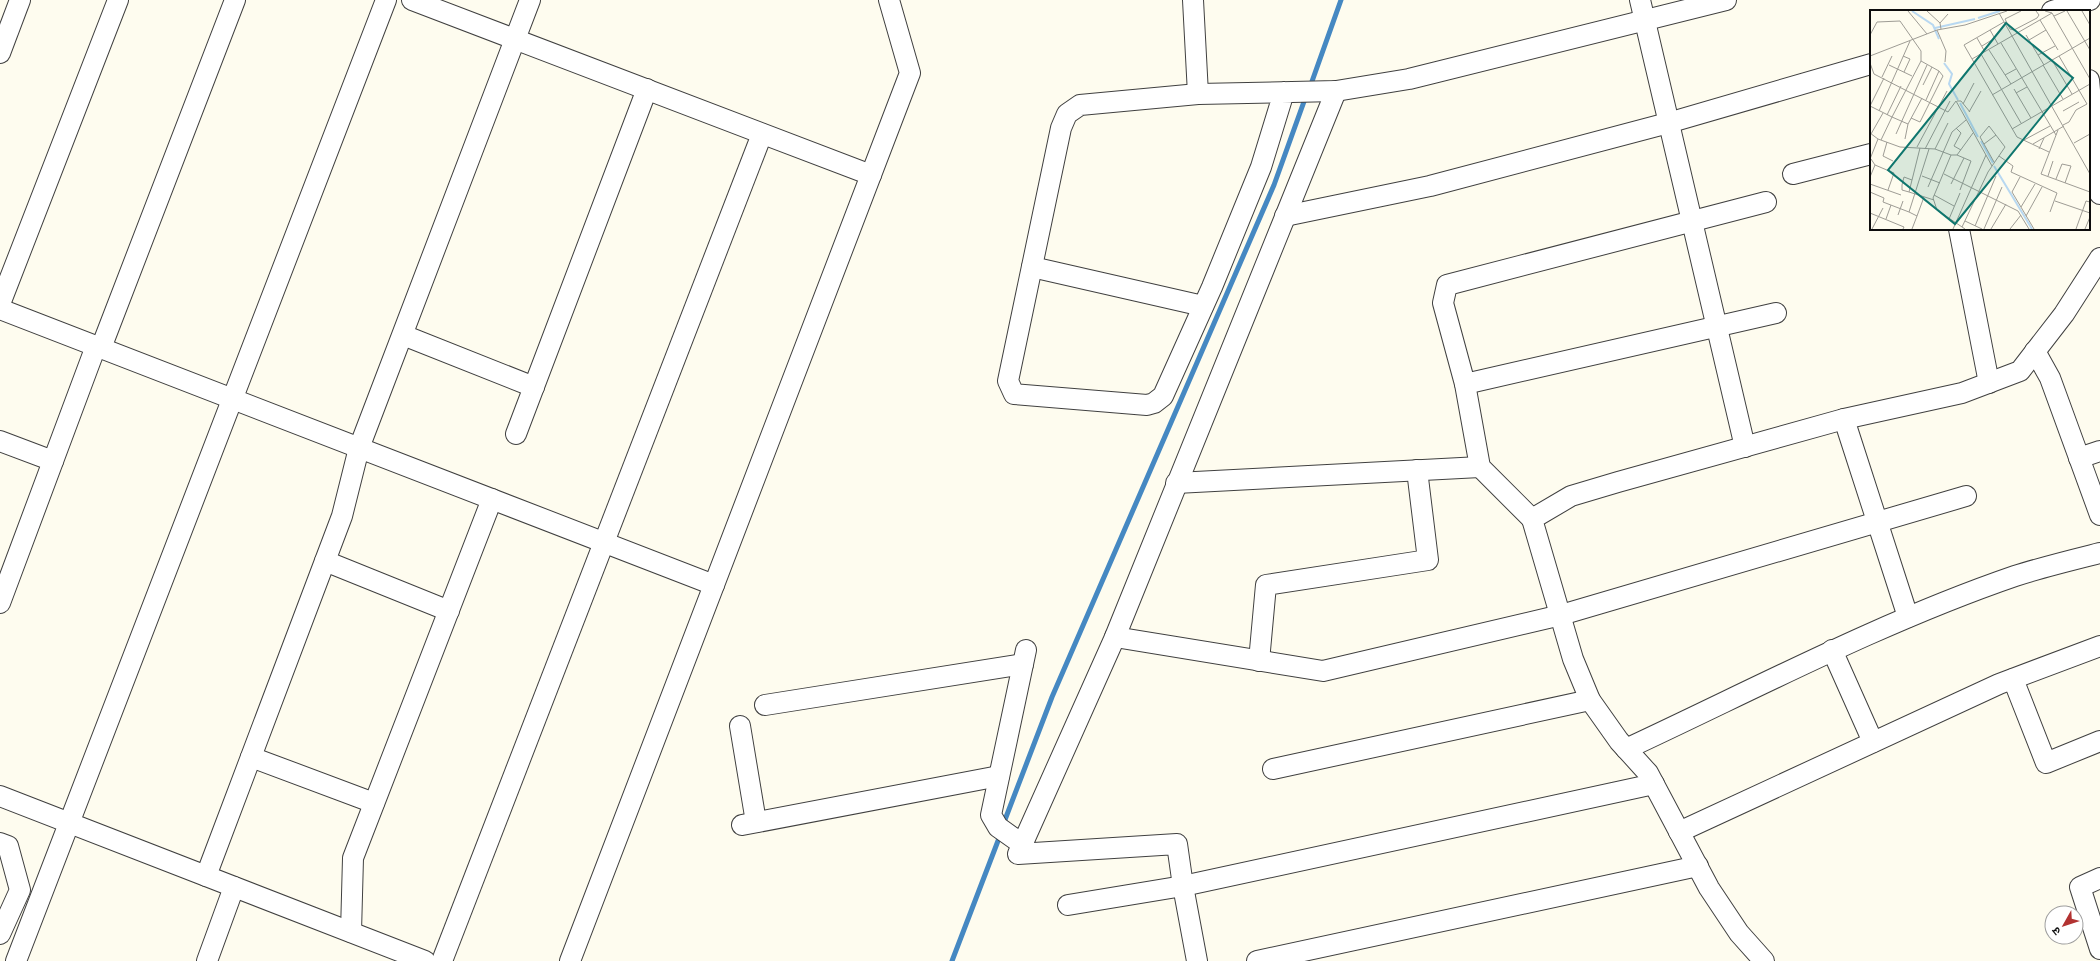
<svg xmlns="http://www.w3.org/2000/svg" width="2100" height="961" viewBox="0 0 2100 961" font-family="'Libre Baskerville','Noto Sans Devanagari',serif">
  <rect width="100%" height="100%" fill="#fefcef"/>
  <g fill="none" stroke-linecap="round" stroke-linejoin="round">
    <g stroke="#4588c2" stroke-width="5">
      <path d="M1310 87 1341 0"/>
      <path d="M1003 825 1052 697 1274 185 1306 96"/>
      <path d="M952 961 1001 833"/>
    </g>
    <g stroke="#404040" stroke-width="22">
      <g id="street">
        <path d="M412 0 871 175"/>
        <path d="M1193 0 1198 94"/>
        <path d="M1640 0 1745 447"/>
        <path d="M2052 11 2090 0"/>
        <path d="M0 53 20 0"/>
        <path d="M2089 80 2100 194"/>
        <path d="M1284 92 1261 167 1212 287 1163 396 1154 403 1147 405 1014 394 1008 381 1061 128 1067 114 1080 105 1198 94 1336 91 1409 79 1726 0"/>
        <path d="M1793 174 1871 154"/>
        <path d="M1766 202 1447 285 1443 303 1465 384 1776 313"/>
        <path d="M1285 216 1430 186 1668 123 1871 64"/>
        <path d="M1959 229 1989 383"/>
        <path d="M1032 267 1203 306"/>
        <path d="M0 304 118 0"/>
        <path d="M0 309 714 585"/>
        <path d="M403 335 534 387"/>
        <path d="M101 348 235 0"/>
        <path d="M2035 351 2050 378 2100 515"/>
        <path d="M1465 384 1480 467 1532 519"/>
        <path d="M1844 419 1908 617"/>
        <path d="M516 434 647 89"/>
        <path d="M0 441 53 461"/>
        <path d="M2079 458 2100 451"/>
        <path d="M1176 483 1480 467"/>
        <path d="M325 561 449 611"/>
        <path d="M0 603 96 346"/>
        <path d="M1115 637 1323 671 1561 615 1966 496"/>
        <path d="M1832 650 1873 742"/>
        <path d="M1259 661 1266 585 1428 560 1417 470"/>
        <path d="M2013 679 2046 763 2100 741"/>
        <path d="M765 705 1023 664"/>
        <path d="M740 726 756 822"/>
        <path d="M1626 749C1755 689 1881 622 2015 576 2043 567 2072 560 2100 553"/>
        <path d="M251 757 374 803"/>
        <path d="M1273 769 1590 700"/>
        <path d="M0 796 425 961"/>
        <path d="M742 825 999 776"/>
        <path d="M1679 832 1999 684 2100 646"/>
        <path d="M0 843 8 846 20 890 0 934"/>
        <path d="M1022 844 998 827 991 815 1026 650"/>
        <path d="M206 876 342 516 359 448 530 0"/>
        <path d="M2100 878 2080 887 2100 949"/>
        <path d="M1068 905 1183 886 1654 784"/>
        <path d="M351 932 353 858 492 499"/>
        <path d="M16 961 386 0"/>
        <path d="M207 961 234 887"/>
        <path d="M442 961 762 134"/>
        <path d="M570 961 910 73 889 0"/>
        <path d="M1197 961 1183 886 1177 844 1018 854 1115 637 1336 91"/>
        <path d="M1257 961 1698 866"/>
        <path d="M1764 961 1739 933 1709 888 1648 773 1619 741 1590 700 1573 659 1532 519 1571 496 1618 482 1844 419 1962 393 2020 371 2064 314 2100 258"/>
      </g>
    </g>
    <use href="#street" stroke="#fff" stroke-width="20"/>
  </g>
  <g transform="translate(1870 10)">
    <rect width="220" height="220" fill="#fefcef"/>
    <path fill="none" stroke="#b8d8f1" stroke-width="2" d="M42 1 63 15 69 29M108 8 130 1M65 18 105 9M74 53 82 64 79 74 88 90M90 93 108 127M111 131 123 153M124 156 162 219"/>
    <path fill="none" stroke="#9e9c95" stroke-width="1" d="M38 1 57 24M57 1 70 13 71 19M151 1 135 9 140 19 144 20 167 8 169 5 166 1M175 1 182 3 220 69M197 1 220 40M212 1 220 15M129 3 220 164M184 6 195 1M170 10 188 40M134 12 94 35 147 127 179 142M70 13 78 4M67 20 76 41 75 52M120 20 128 34M0 25 7 12 30 11 51 41V51L22 107 0 96 14 68M156 25 174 55M107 28 115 42M159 30 176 20M131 33 186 125M112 36 125 28M119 40 141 74M111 44 151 113M168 45 185 36M0 46 67 20 95 15 137 1M33 46 40 49 34 62M189 46 217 94 206 100 199 112 193 115M102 49 182 3M182 50 202 84M51 51 69 61 56 90M0 53 4 64 78 102 86 91 122 156M19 55 42 66M173 55 193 89M135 65 146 59M12 67 22 46M53 75 62 57M144 79 161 108M146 83 157 77M122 85 220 28M87 91H91L100 102M93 94 104 73M9 101 40 31M193 101 209 92M99 102 111 81M17 105 31 76M41 108 50 112 73 66 69 61M86 118 91 123 84 136 91 140M142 119 220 74M188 120 171 164 220 182M0 123 8 129 0 149M1 124 13 103M26 124 57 55M8 129 30 137 65 139 81 145 63 188 67 200 95 219M35 129 38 114 52 88M11 130 22 107 38 114M154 130 180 116M17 132 13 146 23 151M204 133 220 124M114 134 126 125M163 134 194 116M47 137 77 81M50 138 39 182 64 190M55 139 80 91M65 139 78 113M169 139 174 128M81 145H87L94 148M87 145 103 123M129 146 143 156 141 162 187 183 180 202M1 149 5 155 24 163 18 180M74 164 148 201 159 219M52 166 70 173M178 166 183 151M0 167 5 155M150 167 142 182 164 219M186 169 192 154 201 156 195 173M0 174 31 185M81 174 94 148 101 151 90 180M58 177 82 122 96 110M0 182 14 188 13 192 39 202M39 182 32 180V175L34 167 42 170M64 185 84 196M54 187 47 206 39 202 59 139M185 191 220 203M151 197 165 174M0 203 34 217 33 219M28 205 33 191M156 206 172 177M16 209 21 195M79 209 90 183M95 211 112 219M105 216 126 166M92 217 118 162 135 137 119 116 110 127 124 152M2 219 13 198M42 219 47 206M83 219 116 145M114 219 132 177M121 219 136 194M140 219 151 205M206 219 216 191 220 192M215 219 220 207"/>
    <path fill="#0f766e" fill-opacity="0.15" stroke="#0f766e" stroke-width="2" d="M136 13 203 68 85 214 18 160Z"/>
    <rect width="220" height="220" fill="none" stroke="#0d0d0d" stroke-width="2"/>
  </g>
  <g transform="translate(2064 925) rotate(231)"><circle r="19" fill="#ffffff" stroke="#9e9e9e"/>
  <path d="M0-3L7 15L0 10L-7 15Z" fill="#b23231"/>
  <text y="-6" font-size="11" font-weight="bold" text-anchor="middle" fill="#0d0d0d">उ</text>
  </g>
</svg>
